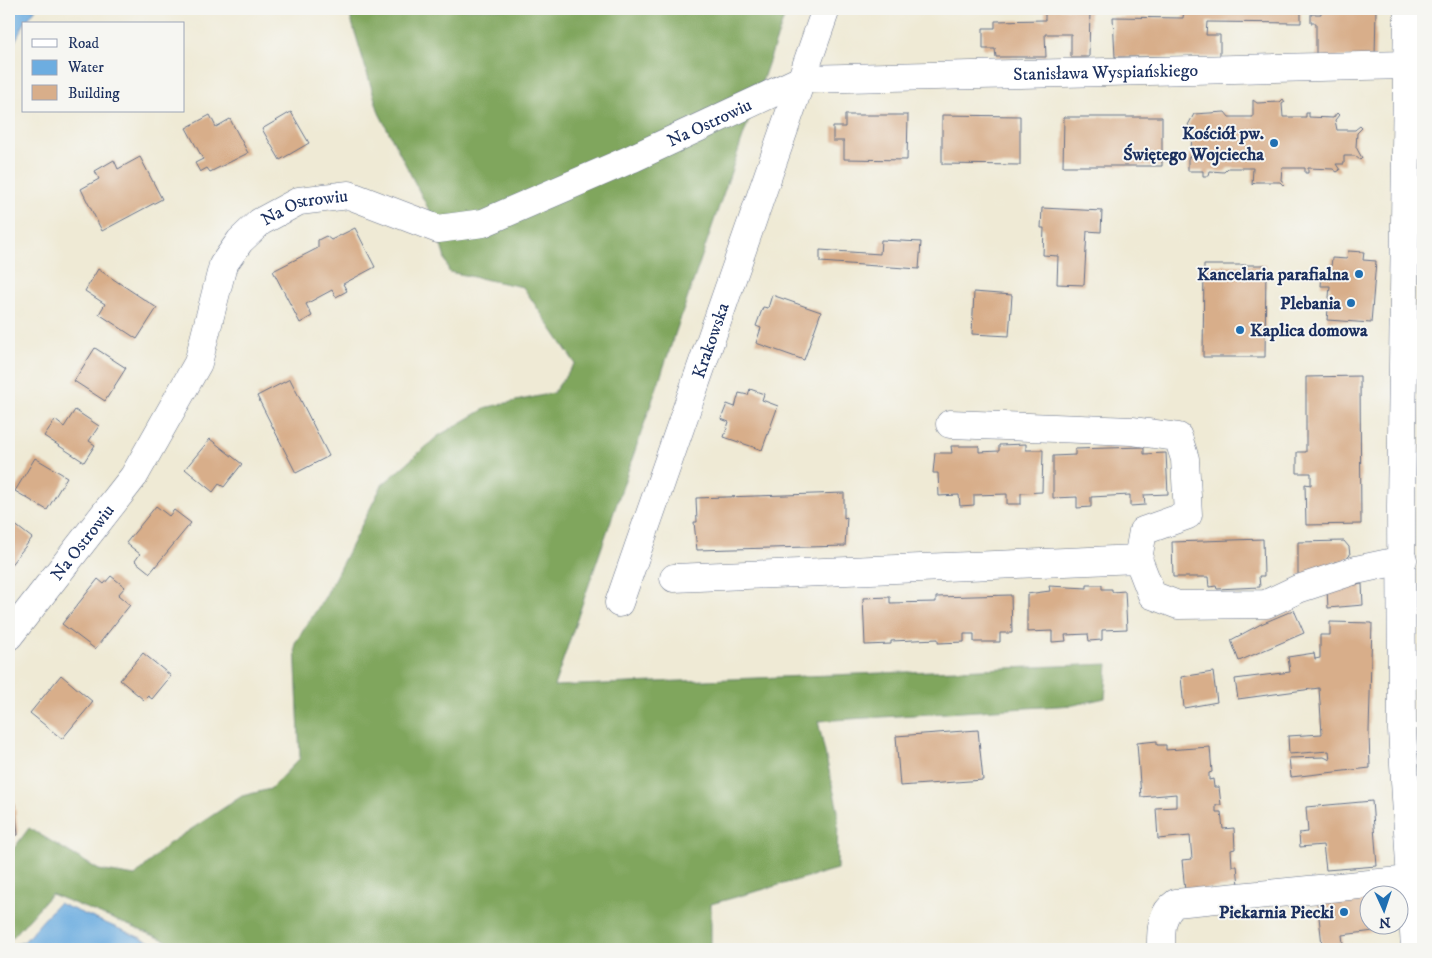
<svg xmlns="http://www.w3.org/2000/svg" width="1432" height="958" viewBox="0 0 1432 958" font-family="'IM FELL DW Pica',serif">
  <rect width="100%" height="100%" fill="#f6f6f2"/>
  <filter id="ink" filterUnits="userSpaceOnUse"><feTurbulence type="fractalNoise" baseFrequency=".02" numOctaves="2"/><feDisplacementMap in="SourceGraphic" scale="10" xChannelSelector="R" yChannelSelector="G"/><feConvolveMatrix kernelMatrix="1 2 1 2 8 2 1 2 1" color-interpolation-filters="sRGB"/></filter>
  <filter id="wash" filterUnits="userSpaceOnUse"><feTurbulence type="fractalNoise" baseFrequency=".0096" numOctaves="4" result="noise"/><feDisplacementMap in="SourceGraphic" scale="20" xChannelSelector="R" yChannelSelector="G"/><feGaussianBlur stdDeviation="1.12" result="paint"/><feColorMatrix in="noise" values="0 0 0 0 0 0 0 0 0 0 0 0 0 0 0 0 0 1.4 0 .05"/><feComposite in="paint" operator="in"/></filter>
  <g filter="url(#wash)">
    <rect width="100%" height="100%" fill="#efead5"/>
    <path fill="#80a65d" stroke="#4e6a5e" d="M348 9H787L554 686 1108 664 1105 698 1074 705 818 721 838 811 837 869 711 904V949H187L51 894 13 937 9 939V855L29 828 99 870 135 876 167 845 242 796 270 789 300 758 295 643 325 597 382 485 438 436 488 407 553 393 575 363 523 287 449 272 432 216 379 113Z"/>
    <g fill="#6dade0" stroke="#446e9f">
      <path d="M9 9H36L24 24 9 53Z"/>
      <path d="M58 903 167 949H9V946L24 942Z"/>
    </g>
    <g id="blocks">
      <g fill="#d8ae8a">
        <path d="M1045 9H1090L1089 57H1071V34H1045L1046 57H996L995 49H983V28H995V21L1045 20Z"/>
        <path d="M1188 9H1301V23L1207 22 1206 35H1220V57H1115L1113 17 1183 18 1184 10Z"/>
        <path d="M1336 9H1376L1375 57H1316V23H1311V14H1321V10Z"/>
        <path d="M1283 99 1285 102 1282 104 1283 117H1306V113H1309V117L1333 118 1337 113 1339 115 1335 120 1337 130H1355L1360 126 1362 128 1357 133 1356 147 1362 158 1360 160 1355 156H1344V164H1336L1340 170 1337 172 1333 169 1308 168V173H1305V168H1282L1281 180 1285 183 1283 185 1280 182H1255L1252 185 1253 168H1228L1224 172 1210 171 1209 176H1203V171H1188V159L1191 154 1192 129 1188 125 1194 114 1225 112 1229 117H1253V100L1257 103 1280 102Z"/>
        <path d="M291 112 309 143 280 160 262 129Z"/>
        <path d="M210 115 216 127 230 119 248 153 210 172 207 168 200 172 195 163 203 159 186 128Z"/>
        <path d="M845 115H908L907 160 844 159V141H833V127H845Z"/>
        <path d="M942 115 1020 116V165L942 164Z"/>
        <path d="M1064 117H1162V166H1063Z"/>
        <path d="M140 157 162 199 102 231 81 189 99 179 95 171 114 160 118 169Z"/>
        <path d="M1042 208 1102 211 1101 232 1087 231 1084 285 1057 284 1058 256 1043 255 1044 228H1041Z"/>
        <path d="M355 228 375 267 343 284 347 291 336 297 332 290 306 304 312 316 300 323 273 271 318 248V240L326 236 331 240Z"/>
        <path d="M881 240 921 242 919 269 820 262V250L880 254Z"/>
        <path d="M1348 251 1364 252 1363 260 1376 261 1371 323 1327 320 1330 286H1321L1322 275H1330L1332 258 1347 259Z"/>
        <path d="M1204 265H1266L1265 357H1203Z"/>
        <path d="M98 269 157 308 137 339 99 314 105 304 85 291Z"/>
        <path d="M974 292 1012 295 1009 336 972 334Z"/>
        <path d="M772 295 821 312 804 360 756 343 761 328 756 326 763 307 768 308Z"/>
        <path d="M95 348 126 368 105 401 74 381Z"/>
        <path d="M1360 376 1361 524 1306 525 1305 484 1311 485V473H1297V452H1306V377Z"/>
        <path d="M290 379 329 456 296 473 257 396Z"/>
        <path d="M750 389 764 394 762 400 778 406 762 450 724 437 729 422 721 419 727 404 735 407 739 393 748 395Z"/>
        <path d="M75 410 99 426 89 441 95 445 84 462 44 436 55 420 64 427Z"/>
        <path d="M210 439 242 464 224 487 219 484 213 492 185 469Z"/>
        <path d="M1026 444V450H1043L1042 492 1021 493V504H1007V494L974 495V505L960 506 959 495 939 496 938 473H933L935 453H952L951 446H979V452L999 451V445Z"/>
        <path d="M1144 447V454L1166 453 1168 494 1144 495 1145 505 1130 506V495L1091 497V507L1077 508V497L1053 498V456L1075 455V449Z"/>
        <path d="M35 458 67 477 47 510 15 491Z"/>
        <path d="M844 493V518L847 517 845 546 697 550 694 522H697L696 498Z"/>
        <path d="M156 506 169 516 174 510 191 523 150 573 135 561 140 554 126 543Z"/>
        <path d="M9 520 32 538 9 567Z"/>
        <path d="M1263 539 1264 576H1259L1260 587 1217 589 1216 586 1209 587 1208 577H1173L1172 542Z"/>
        <path d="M1344 541 1349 547 1350 555 1344 562H1334L1328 568H1317L1311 574 1298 575V542Z"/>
        <path d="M111 576 125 587 118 595 130 605 95 649 62 624 98 579 104 584Z"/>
        <path d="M1362 584 1363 605 1328 608 1327 589Z"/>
        <path d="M1087 585H1102V589H1112V592L1125 591 1127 629 1102 630V640L1089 641 1088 634 1065 635 1066 641 1052 642V631L1027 632V594L1050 591 1049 586 1087 588Z"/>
        <path d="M1011 595 1012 633H1000V642H974V634H964V642L938 643V639L891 641V644L865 645 863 598 890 597V603L936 602V597Z"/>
        <path d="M1294 610 1304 633 1239 661 1231 640 1261 624Z"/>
        <path d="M1330 622 1372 623 1369 732 1370 768 1291 777 1289 758 1324 757 1330 760 1329 751 1289 754 1288 736 1322 734 1319 688 1238 699 1235 679 1290 672 1288 657 1314 653 1315 659 1320 658V635H1330Z"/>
        <path d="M143 653 171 676 152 699 148 696 144 700 120 680Z"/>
        <path d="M1213 672 1217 702 1184 708 1181 677Z"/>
        <path d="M61 675 93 702 62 739 30 713Z"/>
        <path d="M978 730 983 780 900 786 896 736Z"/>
        <path d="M1157 741V745H1166V750L1210 747 1212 772 1209 773V780L1213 779 1214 787H1219L1221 805H1216V812H1221L1223 829 1234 828 1235 849 1231 850 1232 866H1237L1239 885 1185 891 1182 860 1192 859 1190 836 1158 839 1156 808 1176 807V794L1141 797 1137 743Z"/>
        <path d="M9 780H12L18 835 9 836Z"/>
        <path d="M1372 801 1377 866 1326 870 1323 845 1300 847 1299 833 1308 832 1306 807Z"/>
        <path d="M1370 894V926H1382V930L1342 935 1343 943 1322 945 1317 898Z"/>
      </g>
    </g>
  </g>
  <g filter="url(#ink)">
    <use href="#blocks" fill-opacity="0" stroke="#657088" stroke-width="1"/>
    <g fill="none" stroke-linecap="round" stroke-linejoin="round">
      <g stroke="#657088" stroke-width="29">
        <g id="minor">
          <path d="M1408 9 1401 507 1402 730 1415 949"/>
          <path d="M950 424 1132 431 1178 437 1185 459 1188 515 1143 531 1138 559"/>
          <path d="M674 578 1138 559 1152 595 1178 605 1266 604 1298 589 1356 570 1403 560"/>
          <path id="s1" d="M619 603 826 9"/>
          <path id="s2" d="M9 636 134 476 198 363 223 265 240 241 260 222 299 201 349 195 438 229 483 223 631 159 803 79 1407 65"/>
          <path d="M1161 949C1161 931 1160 914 1176 903L1410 880"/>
        </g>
      </g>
      <use href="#minor" stroke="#fff" stroke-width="28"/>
    </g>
  </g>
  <g fill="#1f6fb2" stroke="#f6f6f2" stroke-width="2">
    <circle cx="1274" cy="143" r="5"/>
    <circle cx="1359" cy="274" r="5"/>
    <circle cx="1351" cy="303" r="5"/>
    <circle cx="1240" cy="330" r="5"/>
    <circle cx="1344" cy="912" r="5"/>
  </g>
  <g text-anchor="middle" stroke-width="4" stroke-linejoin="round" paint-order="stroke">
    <g font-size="18" fill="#1b2f5e" stroke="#f6f6f2">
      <text dy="6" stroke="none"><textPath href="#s2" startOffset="1380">Stanisława Wyspiańskiego</textPath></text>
      <text dy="6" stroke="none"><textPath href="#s2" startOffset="974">Na Ostrowiu</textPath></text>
      <text dy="6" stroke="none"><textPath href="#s2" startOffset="539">Na Ostrowiu</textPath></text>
      <text dy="6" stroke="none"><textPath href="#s1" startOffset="278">Krakowska</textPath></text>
      <text dy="6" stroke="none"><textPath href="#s2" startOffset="119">Na Ostrowiu</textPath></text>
    </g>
    <g font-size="18" font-weight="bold" fill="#1b2f5e" stroke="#f6f6f2" text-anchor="end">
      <text x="1264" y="139">Kościół pw.<tspan x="1264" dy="21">Świętego Wojciecha</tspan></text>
      <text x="1349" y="280">Kancelaria parafialna</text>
      <text x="1341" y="309">Plebania</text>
      <text x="1250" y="336" text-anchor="start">Kaplica domowa</text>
      <text x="1334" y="918">Piekarnia Piecki</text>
    </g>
  </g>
  <rect width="1432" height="958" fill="none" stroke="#f6f6f2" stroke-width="30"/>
  <rect x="22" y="22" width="162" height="90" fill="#f6f6f2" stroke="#9ea6b7"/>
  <rect x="32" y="39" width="25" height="8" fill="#ffffff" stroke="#9ea6b7"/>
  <text x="68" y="48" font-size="15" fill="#1b2f5e">Road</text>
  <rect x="32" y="60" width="25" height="15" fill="#6dade0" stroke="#9ea6b7"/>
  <text x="68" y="72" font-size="15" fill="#1b2f5e">Water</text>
  <rect x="32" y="85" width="25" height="15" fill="#d8ae8a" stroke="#9ea6b7"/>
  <text x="68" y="98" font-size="15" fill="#1b2f5e">Building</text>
  <g transform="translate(1384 910) rotate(177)"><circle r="24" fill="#f6f6f2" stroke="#9ea6b7"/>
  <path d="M0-4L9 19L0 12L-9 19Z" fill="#1f6fb2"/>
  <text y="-8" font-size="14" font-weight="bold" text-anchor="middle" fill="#1b2f5e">N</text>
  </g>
</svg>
